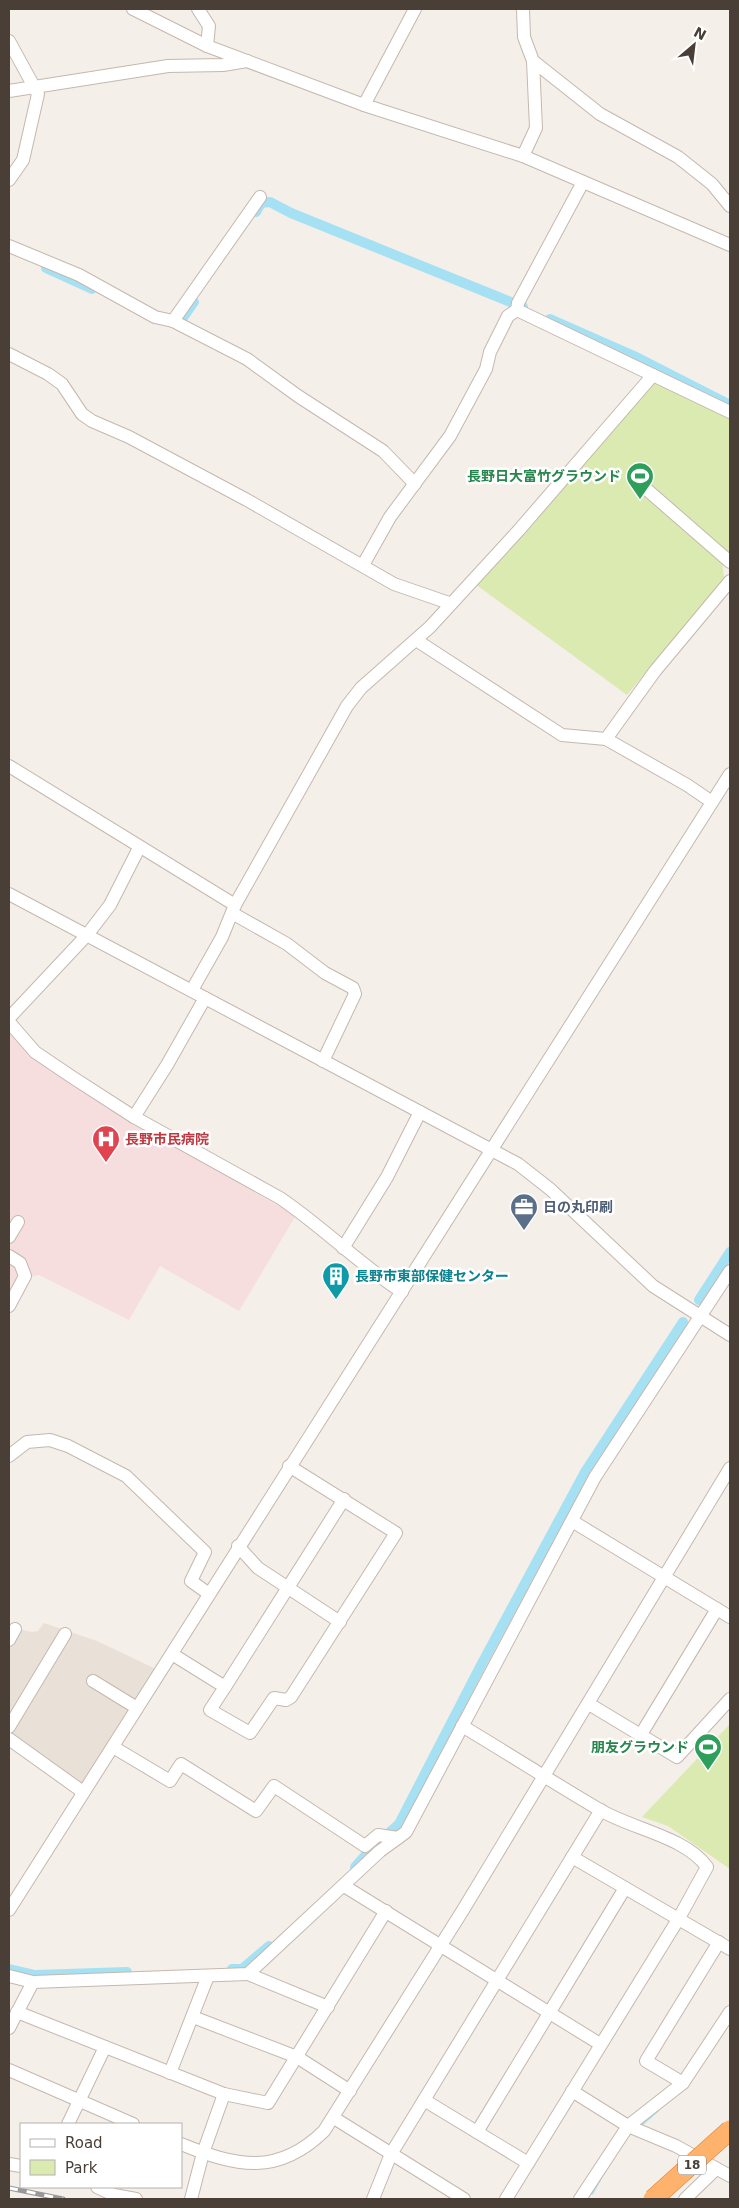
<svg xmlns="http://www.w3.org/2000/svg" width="739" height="2208" viewBox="0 0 739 2208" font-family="'DejaVu Sans','Noto Sans JP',sans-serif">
  <rect width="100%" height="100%" fill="#f5efe9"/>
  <path fill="#e9e0d7" d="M44 1623 97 1641 156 1669 81 1786 9 1737V1627L32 1632 38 1631Z"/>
  <path fill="#f6ddde" d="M9 1029 114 1112 293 1214 295 1217 239 1311 160 1266 129 1320 39 1275 20 1279 9 1296Z"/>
  <g fill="#dbeab1">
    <path d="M653 379 730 415V550L722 559 724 578 627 695 475 584Z"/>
    <path d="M730 1724V1869L668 1826 642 1817Z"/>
  </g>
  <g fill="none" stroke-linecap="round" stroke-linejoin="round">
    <g stroke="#a5e1f3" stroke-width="3">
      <path d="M641 2125 658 2110"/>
      <path d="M592 2193 605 2170"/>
    </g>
    <g stroke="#a5e1f3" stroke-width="10">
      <path d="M256 212 261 203 270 202 291 213 523 307"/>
      <path d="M46 268 92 289"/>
      <path d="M550 319 634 356 730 405"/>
      <path d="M180 322 194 302"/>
      <path d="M699 1300 730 1252"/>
      <path d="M390 1832 399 1824 480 1667 585 1472 683 1322"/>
      <path d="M355 1867 379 1840"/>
      <path d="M9 1969 35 1975 127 1972"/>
      <path d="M232 1969H242L269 1946"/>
    </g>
    <g stroke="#c4b8ae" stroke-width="14">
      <g id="minor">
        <path d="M133 9 207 46 364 105 523 156 730 245"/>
        <path d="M198 9 209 26 207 46"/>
        <path d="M523 9 524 37 533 61 536 128 523 156"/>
        <path d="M9 41 38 94 23 160 9 180"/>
        <path d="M533 61 600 114 678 157 712 184 730 206"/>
        <path d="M9 91 168 66 223 65 247 61"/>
        <path d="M364 105 415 9"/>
        <path d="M583 182 518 303 517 310 730 412"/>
        <path d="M9 246 79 275 155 317 173 321 260 197"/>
        <path d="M173 321 247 359 298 396 383 451 415 484"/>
        <path d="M9 354 48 374 62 384 82 414 92 421 129 437 247 500 394 584 449 603"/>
        <path d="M637 481 730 562"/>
        <path d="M363 565 390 517 450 436 486 369 490 352 508 316 517 310"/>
        <path d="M416 640 562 735 606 739 687 785 712 802"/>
        <path d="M606 739 655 671 730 581"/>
        <path d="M9 766 235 905"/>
        <path d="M9 894 518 1164 550 1189 653 1286 730 1335"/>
        <path d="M232 913 287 944 325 973 353 988 355 994 323 1061"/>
        <path d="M192 990 222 937 235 905 347 706 361 688 430 627 519 530 653 375"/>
        <path d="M9 1018 87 935 110 905 139 848"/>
        <path d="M9 1022 35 1052 72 1077 134 1117 280 1198C323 1227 359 1264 402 1292"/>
        <path d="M134 1117 167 1065 205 998"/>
        <path d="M9 1237 18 1222"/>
        <path d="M343 1248 387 1177 420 1112"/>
        <path d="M9 1256 20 1263 25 1276 9 1306"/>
        <path d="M9 1456 27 1442 50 1440 68 1446 126 1476 205 1552 191 1581 209 1594"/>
        <path d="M572 1521 730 1617"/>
        <path d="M238 1546 258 1568 340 1622"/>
        <path d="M9 1640 15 1629"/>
        <path d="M172 1654 225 1687 210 1710 250 1733 274 1698 286 1700 291 1697 396 1533 289 1466"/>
        <path d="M93 1681 137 1708"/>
        <path d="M225 1687 344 1499"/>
        <path d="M589 1704 677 1757 730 1699"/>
        <path d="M462 1726C509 1754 554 1783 600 1810 632 1829 686 1837 707 1867L679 1918 506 2199"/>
        <path d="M9 1727 65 1634"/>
        <path d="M640 1736 717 1609"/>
        <path d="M9 1739 83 1792"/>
        <path d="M113 1747 170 1781 181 1764 256 1811 274 1786 365 1846 378 1835 398 1838"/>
        <path d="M572 1857 730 1949"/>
        <path d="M344 1886 600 2044"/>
        <path d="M9 1910 730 774"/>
        <path d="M248 1974 328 2007"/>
        <path d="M9 1976 33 1982 248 1974 380 1851 406 1832 595 1477 730 1271"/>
        <path d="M17 2012 224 2094 268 2103 386 1911"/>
        <path d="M193 2017 297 2057 350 2091"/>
        <path d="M9 2028 33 1982"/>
        <path d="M9 2070 133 2124"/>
        <path d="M170 2073 208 1976"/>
        <path d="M683 2083 646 2061 719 1942"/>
        <path d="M572 2091 628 2126 676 2146 730 2176"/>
        <path d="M424 2100 528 2163"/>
        <path d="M334 2118 464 2199"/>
        <path d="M68 2124 105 2047"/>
        <path d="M477 2132 625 1888"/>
        <path d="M181 2144C237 2167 278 2176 324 2131L463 1910 730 1468"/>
        <path d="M9 2164 21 2166"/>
        <path d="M97 2187 114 2195 136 2199"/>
        <path d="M191 2199 203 2153 224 2094"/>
        <path d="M373 2199 391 2154 601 1810"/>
        <path d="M580 2199 628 2126 683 2083 730 2012"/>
        <path d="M685 2199 716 2169"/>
      </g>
    </g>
    <use href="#minor" stroke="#fff" stroke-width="12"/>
    <g stroke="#989898" stroke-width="5">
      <path id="rail" d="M9 2188 63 2199"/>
    </g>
    <use href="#rail" stroke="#fff" stroke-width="3" stroke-dasharray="9" stroke-linecap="butt"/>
    <g stroke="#e38336" stroke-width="20" stroke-linecap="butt">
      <path id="highway-bridge" d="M653 2199 730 2130"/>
    </g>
    <use href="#highway-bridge" stroke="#ffb26b" stroke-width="19"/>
  </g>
  <defs>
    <g id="stadium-pin" transform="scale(1.4375)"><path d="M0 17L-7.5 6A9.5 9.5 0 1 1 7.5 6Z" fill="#2e9e5b" stroke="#fff"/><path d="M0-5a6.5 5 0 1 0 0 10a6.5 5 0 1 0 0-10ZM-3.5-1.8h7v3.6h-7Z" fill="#fff"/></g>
    <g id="hospital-pin" transform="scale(1.4375)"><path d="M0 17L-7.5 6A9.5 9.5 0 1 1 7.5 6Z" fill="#e0444e" stroke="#fff"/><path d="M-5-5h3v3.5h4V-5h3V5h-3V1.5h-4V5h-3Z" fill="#fff"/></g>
    <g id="office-pin" transform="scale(1.4375)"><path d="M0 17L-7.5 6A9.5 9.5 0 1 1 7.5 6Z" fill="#5c6f8a" stroke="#fff"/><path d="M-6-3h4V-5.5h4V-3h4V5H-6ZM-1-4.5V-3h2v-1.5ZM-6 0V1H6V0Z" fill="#fff"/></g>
    <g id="building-pin" transform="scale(1.4375)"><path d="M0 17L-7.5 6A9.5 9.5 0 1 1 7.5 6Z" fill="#0f9aa8" stroke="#fff"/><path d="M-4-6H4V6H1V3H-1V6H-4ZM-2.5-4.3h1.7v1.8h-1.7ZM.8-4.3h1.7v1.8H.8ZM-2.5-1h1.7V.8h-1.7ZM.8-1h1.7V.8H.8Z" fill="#fff"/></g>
  </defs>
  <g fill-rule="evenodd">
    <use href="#stadium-pin" x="640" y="476"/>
    <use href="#hospital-pin" x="106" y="1139"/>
    <use href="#office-pin" x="524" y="1207"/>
    <use href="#building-pin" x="336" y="1276"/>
    <use href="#stadium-pin" x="708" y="1747"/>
  </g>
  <g text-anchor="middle" stroke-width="5" stroke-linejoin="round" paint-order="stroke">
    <rect fill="#fff" stroke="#807973" stroke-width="1" x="678" y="2155.5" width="28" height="19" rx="4"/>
    <g font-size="12" font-weight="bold" fill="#493f37">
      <text x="692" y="2169">18</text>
    </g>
    <g font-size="14" font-weight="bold" fill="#27864d" stroke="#fff" text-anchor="end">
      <text x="621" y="481">長野日大富竹グラウンド</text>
      <text x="689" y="1752">朋友グラウンド</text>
    </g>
    <g font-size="14" font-weight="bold" fill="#be3a42" stroke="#fff" text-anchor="start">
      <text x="125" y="1144">長野市民病院</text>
    </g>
    <g font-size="14" font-weight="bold" fill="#4e5e75" stroke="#fff" text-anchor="start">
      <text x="543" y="1212">日の丸印刷</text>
    </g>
    <g font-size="14" font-weight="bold" fill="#0d838f" stroke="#fff" text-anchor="start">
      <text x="355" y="1281">長野市東部保健センター</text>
    </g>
  </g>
  <rect width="739" height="2208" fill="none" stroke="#493f37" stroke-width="20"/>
  <rect x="20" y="2123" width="162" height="65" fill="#ffffff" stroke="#b6b2af"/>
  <rect x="30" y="2139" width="25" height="8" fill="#ffffff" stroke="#b6b2af"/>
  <text x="65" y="2148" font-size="15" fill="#493f37">Road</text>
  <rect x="30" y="2160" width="25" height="15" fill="#dbeab1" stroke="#b6b2af"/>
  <text x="65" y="2173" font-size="15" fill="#493f37">Park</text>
  <g transform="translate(694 45) rotate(28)" stroke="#ffffff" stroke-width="4" paint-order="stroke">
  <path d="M0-4L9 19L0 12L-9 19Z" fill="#493f37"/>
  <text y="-8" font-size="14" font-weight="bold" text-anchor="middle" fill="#493f37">N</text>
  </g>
</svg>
